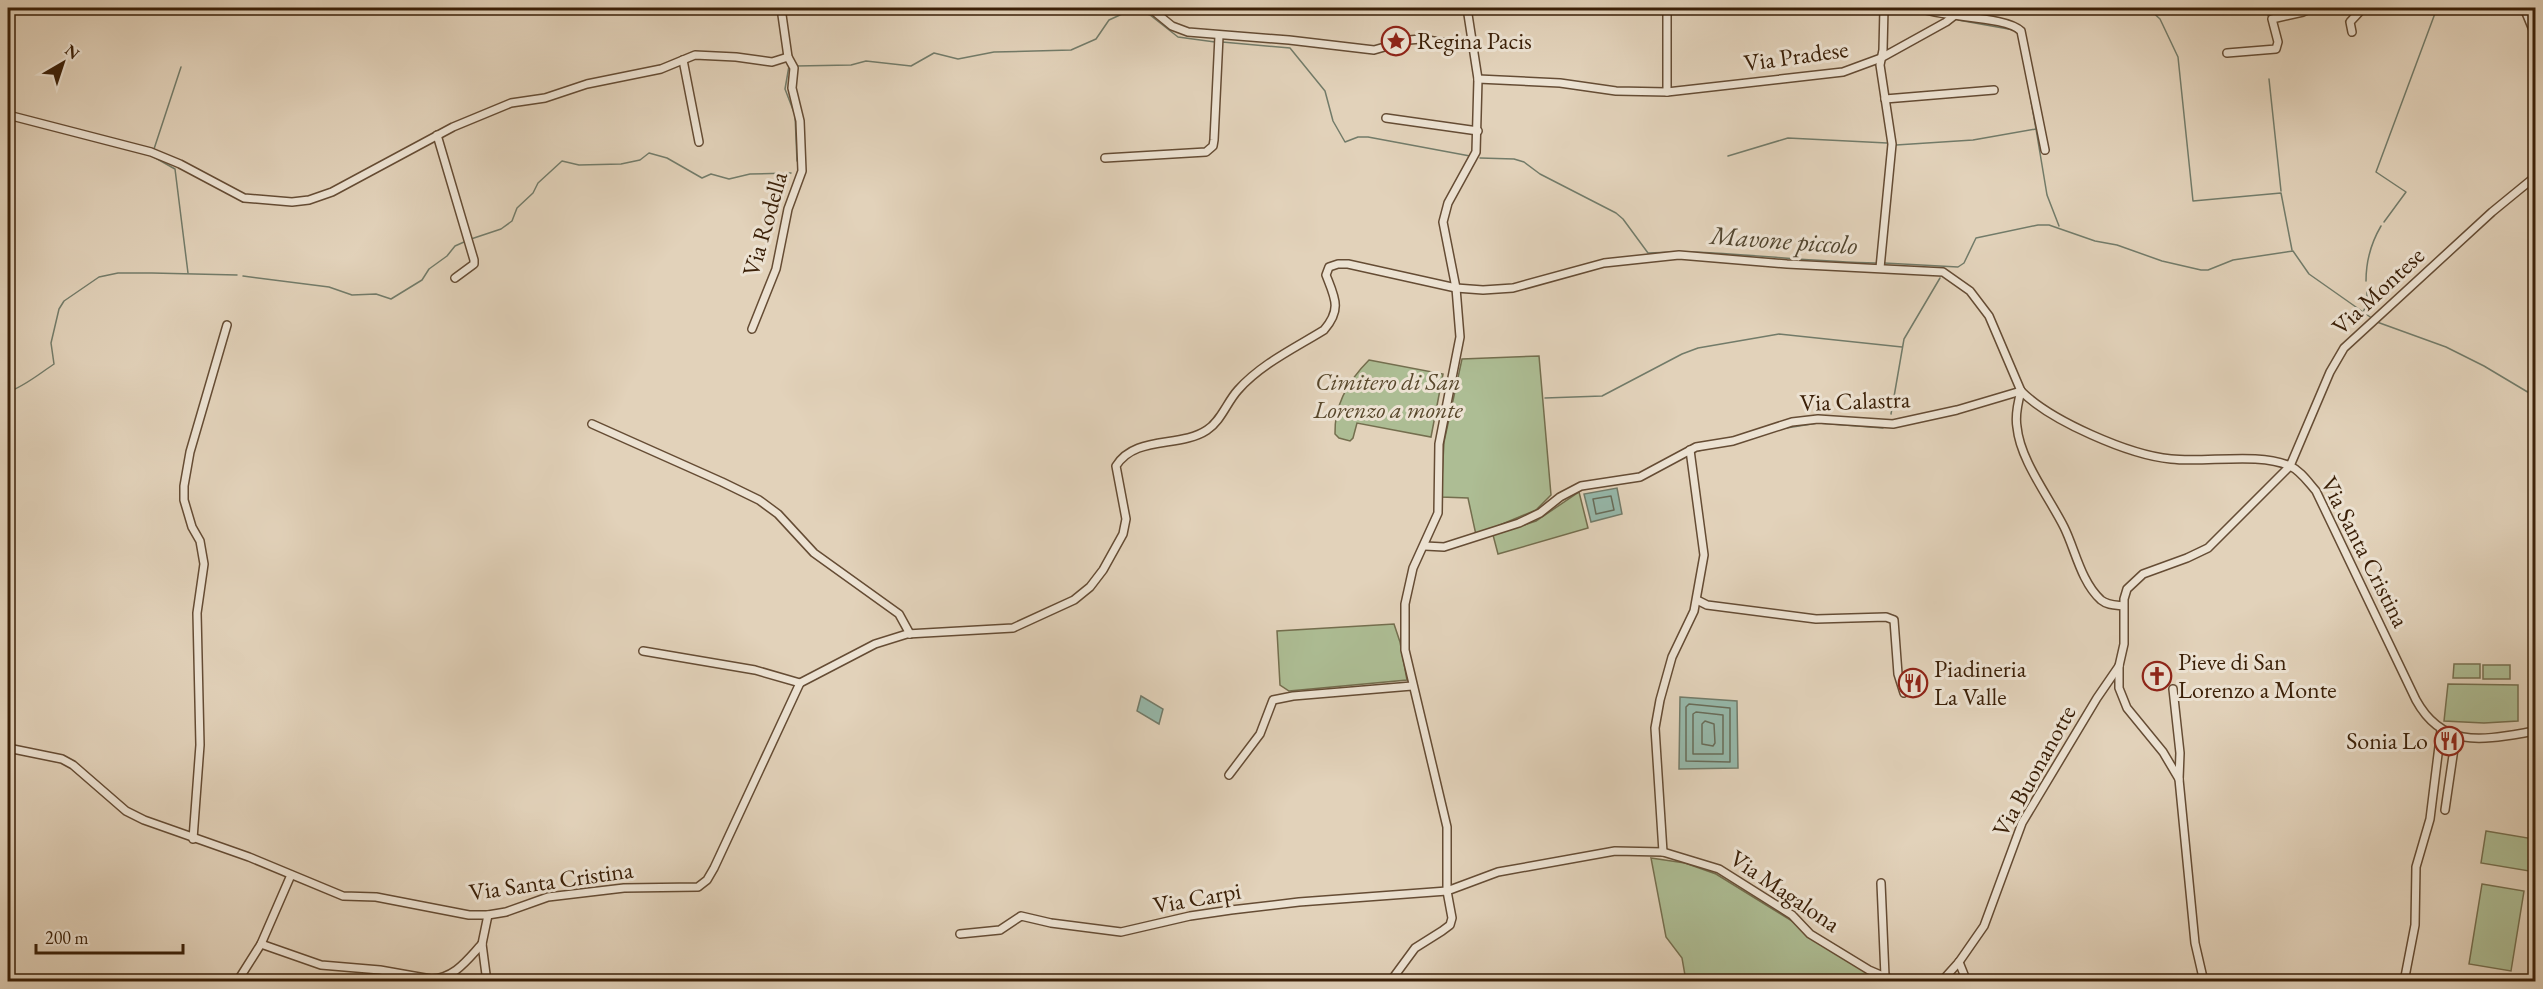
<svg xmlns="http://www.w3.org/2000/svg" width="2543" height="989" viewBox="0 0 2543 989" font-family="'EB Garamond',serif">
  <rect width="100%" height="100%" fill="#e2d2ba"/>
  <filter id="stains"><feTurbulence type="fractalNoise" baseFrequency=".00333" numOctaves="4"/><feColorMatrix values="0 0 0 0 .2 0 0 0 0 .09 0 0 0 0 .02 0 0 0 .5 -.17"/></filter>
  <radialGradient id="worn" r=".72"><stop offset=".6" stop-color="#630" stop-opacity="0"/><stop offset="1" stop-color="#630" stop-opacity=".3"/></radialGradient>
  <g fill="#adbd94" stroke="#746e4e" stroke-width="1.5">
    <path d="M1539 356 1551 495 1536 510 1476 535 1468 498 1441 497 1444 442 1462 359Z"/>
    <path d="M1369 360 1443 374 1431 437 1357 423 1353 438 1350 441 1339 438 1335 434C1334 404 1349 380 1369 360Z"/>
    <path d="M1579 492 1588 528 1498 554 1493 535 1536 521Z"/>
    <path d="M1394 624 1400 642 1407 680 1289 691 1280 685 1277 631Z"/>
    <path d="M2454 664H2480V678H2453Z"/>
    <rect x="2483" y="665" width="27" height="14"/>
    <path d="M2448 684 2518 685V721L2484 723 2444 721Z"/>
    <path d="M2486 831 2534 839 2529 871 2481 863Z"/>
    <path d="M1651 858 1685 863 1716 874 1889 981H1686L1682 958 1666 937Z"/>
    <path d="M2482 884 2524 891 2511 971 2469 964Z"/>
  </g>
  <g fill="#96b8aa" stroke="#727b69" stroke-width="1.5">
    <path d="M1617 488 1622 514 1591 522 1584 494Z"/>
    <path d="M1141 696 1163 709 1159 724 1137 711Z"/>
    <path d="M1680 697 1737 701 1738 768 1679 769Z"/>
  </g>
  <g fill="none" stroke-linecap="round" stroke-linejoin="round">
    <g stroke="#686c59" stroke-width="1.5">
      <path d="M1611 496 1614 510 1596 514 1593 499Z"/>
      <path d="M1689 704 1730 708V762L1686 761V707Z"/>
      <path d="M1696 712 1723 715V754H1693V714Z"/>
      <path d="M1705 721 1714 724 1715 743 1713 746 1702 744V724Z"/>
    </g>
    <g stroke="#727b69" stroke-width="1.5">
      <path d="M2148 8 2160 19 2178 57 2193 201 2281 193 2292 250"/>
      <path d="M2265 8 2269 18"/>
      <path d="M1958 20 2014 30"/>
      <path d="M1222 42 1290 48 1325 91 1333 121 1345 142 1358 137H1368L1470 156"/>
      <path d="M789 66 785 89 795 115 797 161"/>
      <path d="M796 66 851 65 866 61 911 66 934 53 958 59 994 52 1071 50 1096 39 1109 20 1133 9 1150 15 1178 37 1215 42"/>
      <path d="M2027 78 2036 129"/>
      <path d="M2269 79 2281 191"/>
      <path d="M1896 145 1973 140 2036 129 2047 195 2059 226"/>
      <path d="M154 149 181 67"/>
      <path d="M152 156 175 169 188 273"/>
      <path d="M1728 156 1788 138 1887 143"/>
      <path d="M1480 158 1514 159 1524 162 1540 174 1616 213 1623 219 1648 253 1674 252"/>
      <path d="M2384 222 2406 192 2376 172 2437 8"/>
      <path d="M471 239 501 229 512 221 517 208 533 193 538 183 562 161 579 165 621 164 640 160 649 153 667 158 702 178 711 174 729 179 750 174 791 173"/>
      <path d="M1690 252C1752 254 1814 262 1876 263"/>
      <path d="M1884 263 1958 267 1964 263 1976 238 2038 225H2049L2095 241 2117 245 2162 261 2201 270H2208L2233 260 2293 251 2309 274 2373 319"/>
      <path d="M243 276 329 287 352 295 376 294 391 299 422 280 429 269 447 256 455 246 464 242"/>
      <path d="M2366 281C2366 262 2371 243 2381 226"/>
      <path d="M2363 313 2367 302V291"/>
      <path d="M2377 322 2446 347 2484 366 2536 397"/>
      <path d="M8 392C25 386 39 374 54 364L51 343 59 309 64 301 99 277 118 273H152L237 275"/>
      <path d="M1545 398 1602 396 1682 354 1698 348 1779 334 1902 347"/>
      <path d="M1891 414 1904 339 1940 278"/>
      <path d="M1780 429 1818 423 1883 428"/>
      <path d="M1698 451 1706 449"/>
      <path d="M1645 478 1667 466"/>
    </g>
    <g stroke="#654c34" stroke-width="10">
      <g id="minor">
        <path d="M1150 8 1172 26 1188 32 1289 40 1374 50 1409 40 1421 39 1472 47"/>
        <path d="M1919 8C1943 18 2007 16 2021 31L2045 150"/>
        <path d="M2378 8H2383"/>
        <path d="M2524 8 2536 37"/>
        <path d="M2352 32 2350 22 2363 8"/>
        <path d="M2227 53 2276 49 2278 42 2272 19 2303 12 2312 8"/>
        <path d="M683 60 699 142"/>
        <path d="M1478 79 1560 83 1616 91 1667 92 1843 72 1881 58 1946 22 1964 8"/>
        <path d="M1667 92V8"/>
        <path d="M1885 99 1994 90"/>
        <path d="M8 115 151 152 180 164 244 198 292 202 309 200 332 192 453 127 511 103 545 98 587 84 661 69 695 55 736 57 772 62 788 57"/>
        <path d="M1386 118 1478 131"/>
        <path d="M437 135 474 260V264L455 278"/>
        <path d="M1105 158 1206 152 1213 146 1214 140 1219 36"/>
        <path d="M1880 268 1892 144 1880 65 1883 50 1884 8"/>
        <path d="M752 329 776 269 788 209 802 171 800 121 792 88 794 68 788 57 781 8"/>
        <path d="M2021 391C2018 402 2015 416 2017 427 2020 460 2049 497 2064 527 2075 549 2081 582 2101 600 2107 605 2115 605 2123 606"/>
        <path d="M592 424 722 482 759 500 778 514 814 553 899 614 910 634"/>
        <path d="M1425 546 1444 547 1519 523 1540 513 1560 497 1581 486 1640 477 1696 447 1733 441 1792 422 1818 419 1893 424 1957 410 2021 391"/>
        <path d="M1697 600 1707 605 1816 619 1886 617 1894 620 1898 674 1904 693"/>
        <path d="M643 651 755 670 800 683"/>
        <path d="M2173 689 2180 753 2179 779"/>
        <path d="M8 748 62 759 73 765 126 811 144 820 249 857 343 896 376 897 469 915H488L506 912 548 897 624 888 698 887 707 880 714 868 800 683 875 644 907 634 1013 628 1074 600 1090 587 1103 570 1123 534 1126 519 1116 466C1135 435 1180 448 1207 430 1221 421 1227 402 1238 390 1261 364 1295 348 1324 330 1342 309 1335 298 1326 275L1329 267 1338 264H1348L1456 288 1483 290 1513 288 1604 263 1679 255 1787 264 1943 272 1970 291 1989 316 2021 391C2051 421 2129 455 2171 459 2205 463 2259 452 2290 466 2301 471 2308 482 2316 491L2416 700C2444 751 2486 739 2536 731"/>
        <path d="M1229 775 1260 734 1273 700 1293 696 1412 686"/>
        <path d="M2445 810 2456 735"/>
        <path d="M193 839 200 745 197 613 204 564 200 541 192 527 184 500V486L190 452 227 325"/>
        <path d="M1663 852 1655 728 1660 700 1672 657 1694 611 1704 555 1690 450"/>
        <path d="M1881 883 1885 976"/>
        <path d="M960 934 1000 930 1021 916 1051 923 1121 932 1190 916 1231 910 1299 902 1447 891 1498 872 1615 851 1663 852 1719 869 1792 915 1810 934 1869 970 1897 982"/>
        <path d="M261 944 321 965 380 970 431 979C455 978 467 960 482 944"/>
        <path d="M1959 962 1967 982"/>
        <path d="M237 982 261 944 291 875"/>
        <path d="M487 982 482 944 488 915"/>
        <path d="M1390 982 1415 948 1442 931 1450 925 1452 918 1447 891V827L1405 650V604L1413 568 1438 513 1439 444 1460 337 1456 288 1443 222 1448 203 1476 152 1478 79 1467 8"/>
        <path d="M1941 982 1959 962 1984 926 2022 823 2097 698 2119 666"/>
        <path d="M2204 982 2195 943 2179 779 2163 752 2127 708 2119 688V666L2124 644V599L2127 589 2143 574 2187 558 2208 548 2290 466 2330 372 2344 348 2492 212 2536 176"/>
        <path d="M2404 982 2415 925 2416 867 2430 819 2441 730"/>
      </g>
    </g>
    <use href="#minor" stroke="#ece2d2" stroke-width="7"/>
  </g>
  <defs>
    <g id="sight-ring" transform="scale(1.5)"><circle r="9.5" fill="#ece2d2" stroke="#8f2418" stroke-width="1.5"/><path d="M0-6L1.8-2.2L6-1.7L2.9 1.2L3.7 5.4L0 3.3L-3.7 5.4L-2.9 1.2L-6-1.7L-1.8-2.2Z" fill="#8f2418"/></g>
    <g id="church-ring" transform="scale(1.5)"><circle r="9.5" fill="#ece2d2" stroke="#8f2418" stroke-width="1.5"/><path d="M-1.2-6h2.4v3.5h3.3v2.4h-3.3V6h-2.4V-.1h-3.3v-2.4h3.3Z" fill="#8f2418"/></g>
    <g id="restaurant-ring" transform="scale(1.5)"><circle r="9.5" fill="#ece2d2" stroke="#8f2418" stroke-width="1.5"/><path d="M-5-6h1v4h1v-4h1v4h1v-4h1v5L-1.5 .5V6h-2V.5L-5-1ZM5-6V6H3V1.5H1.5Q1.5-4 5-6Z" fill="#8f2418"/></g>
  </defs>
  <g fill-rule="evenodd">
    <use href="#sight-ring" x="1396" y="41"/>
    <use href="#church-ring" x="2157" y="676"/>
    <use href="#restaurant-ring" x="1913" y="683"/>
    <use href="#restaurant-ring" x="2449" y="741"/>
  </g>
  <g text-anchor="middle" stroke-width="6" stroke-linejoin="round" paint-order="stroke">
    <g font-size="24" fill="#3b2008" stroke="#ece2d2" text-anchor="start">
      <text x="1417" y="49">Regina Pacis</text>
      <text x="2178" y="670">Pieve di San<tspan x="2178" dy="28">Lorenzo a Monte</tspan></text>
      <text x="1934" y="677">Piadineria<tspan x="1934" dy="28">La Valle</tspan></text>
      <text x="2428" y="749" text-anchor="end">Sonia Lo</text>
    </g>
    <g font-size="24" fill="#3b2008" stroke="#ece2d2">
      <text transform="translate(1796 56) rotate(-8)" y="8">Via Pradese</text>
      <text transform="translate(765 224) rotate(-74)" y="8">Via Rodella</text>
      <text transform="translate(2378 291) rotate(-43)" y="8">Via Montese</text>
      <text transform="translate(1855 401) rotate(-2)" y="8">Via Calastra</text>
      <text transform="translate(2365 552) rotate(63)" y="8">Via Santa Cristina</text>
      <text transform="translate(2034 771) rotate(-61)" y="8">Via Buonanotte</text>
      <text transform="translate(551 881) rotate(-8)" y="8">Via Santa Cristina</text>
      <text transform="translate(1785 891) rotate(34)" y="8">Via Magalona</text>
      <text transform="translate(1197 898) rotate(-10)" y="8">Via Carpi</text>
    </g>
    <g font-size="24" font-style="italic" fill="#58472b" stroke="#ece2d2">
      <text x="1388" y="390">Cimitero di San<tspan x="1388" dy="28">Lorenzo a monte</tspan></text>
    </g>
    <g font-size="26" font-style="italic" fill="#524630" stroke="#ece2d2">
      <text transform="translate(1784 240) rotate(4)" y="9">Mavone piccolo</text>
    </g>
  </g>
  <rect width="2543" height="989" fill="none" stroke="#e2d2ba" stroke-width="30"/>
  <rect x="9" y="9" width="2525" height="971" fill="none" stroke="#3b2008" stroke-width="3"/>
  <rect x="15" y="15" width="2513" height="959" fill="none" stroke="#3b2008" stroke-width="1.5"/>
  <g transform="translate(63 63) rotate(39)" stroke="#ece2d2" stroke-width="4.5" paint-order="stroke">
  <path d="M0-4.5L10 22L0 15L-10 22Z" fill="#3b2008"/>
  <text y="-9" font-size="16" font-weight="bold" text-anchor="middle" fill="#3b2008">N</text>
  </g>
  <path d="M36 944v9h147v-9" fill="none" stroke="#3b2008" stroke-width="3"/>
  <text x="45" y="944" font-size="18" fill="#3b2008" stroke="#ece2d2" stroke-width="4.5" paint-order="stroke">200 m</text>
  <rect width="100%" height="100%" filter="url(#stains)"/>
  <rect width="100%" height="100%" fill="url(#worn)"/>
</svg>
